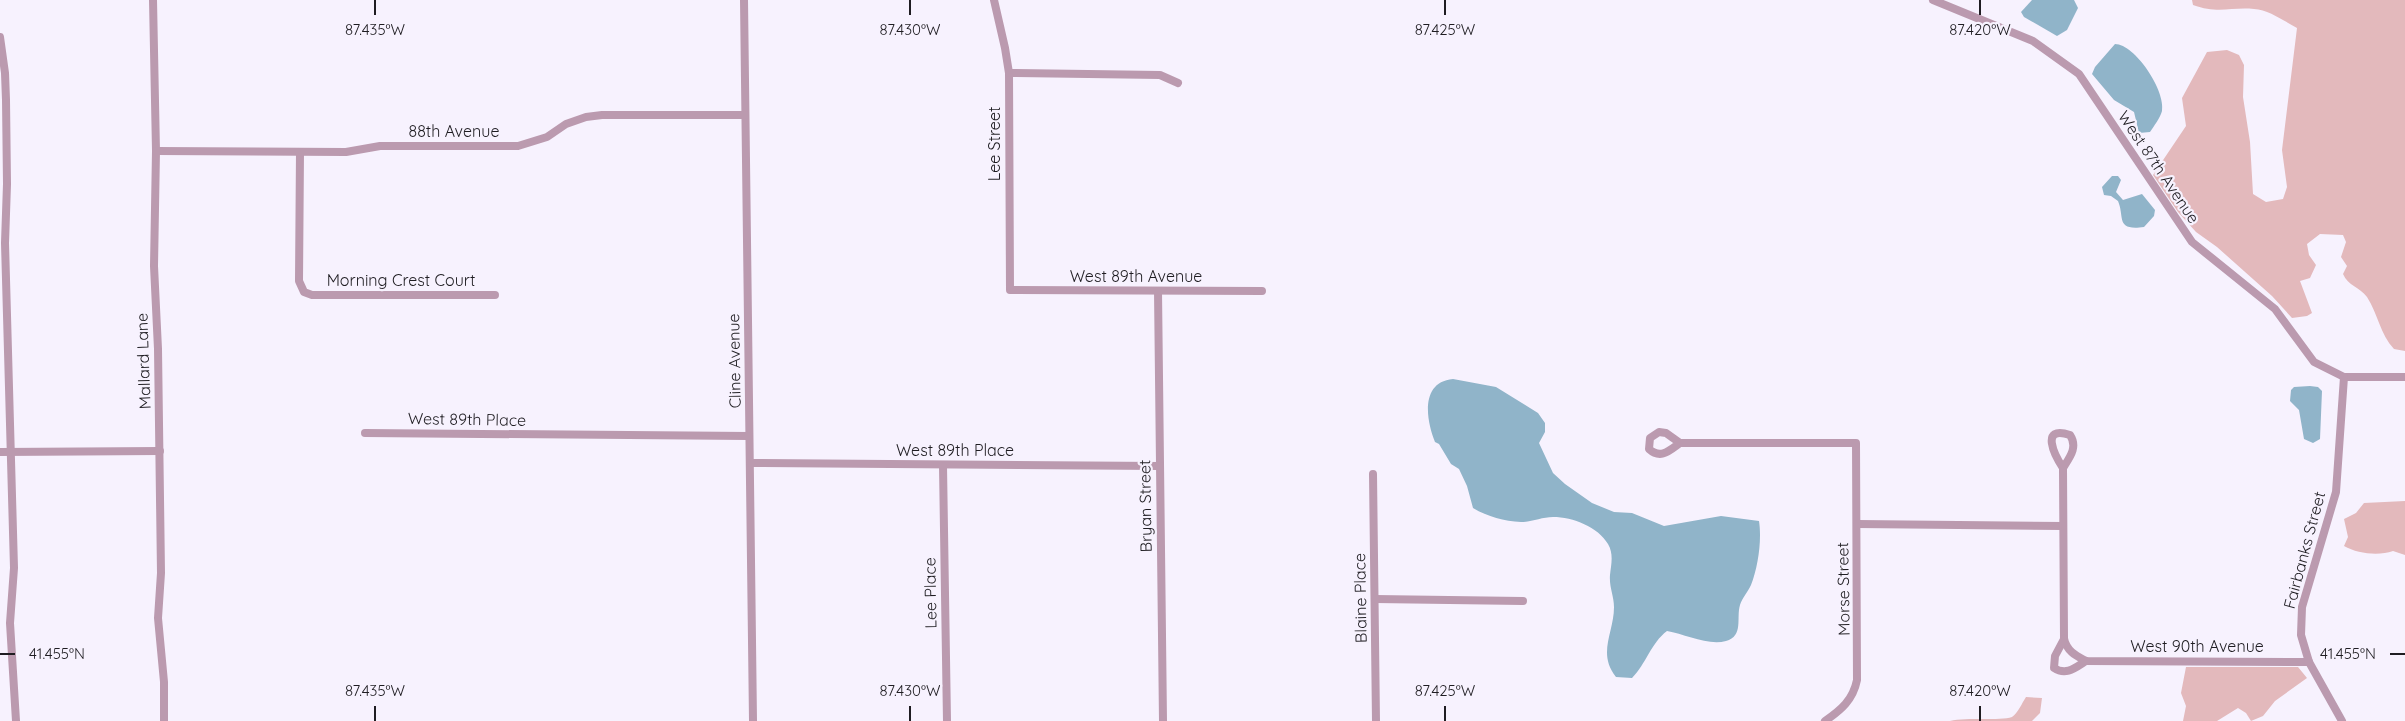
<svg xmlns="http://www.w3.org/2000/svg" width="2405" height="721" viewBox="0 0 2405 721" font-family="Quicksand,sans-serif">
  <rect width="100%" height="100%" fill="#f7f2fe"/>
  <g fill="#e3b9bc">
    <path d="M2192 0H2405V351L2394 349C2380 334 2378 314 2367 297 2360 287 2348 286 2343 274L2347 266 2341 257 2346 242 2343 235 2320 234 2307 244 2309 255 2316 265 2310 278 2300 281 2312 313 2307 316 2292 318 2272 296 2217 247 2196 232 2178 212 2153 175 2186 126 2182 98 2207 52 2227 50 2239 55 2244 65 2243 97 2250 142 2253 194 2266 202 2283 199 2287 187 2282 150 2297 28C2284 21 2269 10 2254 9 2230 7 2218 14 2193 5Z"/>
    <path d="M2405 501V555L2393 551C2379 556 2358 554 2344 546L2348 537 2344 519 2356 513 2364 503Z"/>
    <path d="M2186 667H2298L2307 678 2275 701 2263 716 2251 721 2246 713 2238 708 2217 721H2183L2186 706 2181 693Z"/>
    <path d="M2026 697 2042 698 2040 713 2032 721H1950C1967 717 2000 721 2012 717 2018 713 2022 703 2026 697Z"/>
  </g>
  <g fill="#90b4c9">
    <path d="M2032 0H2074L2078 8 2067 30 2057 36 2024 17 2021 12Z"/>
    <path d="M2115 44C2135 44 2166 91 2162 111 2160 118 2154 126 2150 132L2139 133 2134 112 2114 100 2092 74 2095 67Z"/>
    <path d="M2112 176H2118L2121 180 2116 192 2123 200 2142 194 2155 210 2154 216 2144 227C2115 231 2125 217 2118 201L2111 196 2104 195 2102 187Z"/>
    <path d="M1453 379 1496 387 1538 413 1545 423V432L1539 443 1553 473 1565 484 1592 503 1614 512 1632 513 1664 526 1721 516 1759 521C1762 540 1758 567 1751 585 1748 592 1742 598 1740 605 1736 618 1744 636 1726 641 1708 646 1685 634 1667 631 1651 643 1646 664 1632 678L1616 677C1597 653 1614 633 1614 607 1614 596 1609 587 1610 575 1611 565 1614 554 1608 544 1598 527 1573 517 1553 517 1542 517 1532 522 1521 522 1504 521 1488 517 1473 508L1467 486 1459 469 1451 464 1439 444 1435 442C1426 420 1420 382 1453 379Z"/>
    <path d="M2310 386 2318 387 2322 391 2320 439 2313 443 2304 439 2299 410 2290 401 2291 390 2294 387Z"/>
  </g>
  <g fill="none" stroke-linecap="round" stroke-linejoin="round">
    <g stroke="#bb9aaf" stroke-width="8">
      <path d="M153 0 156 151 154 266 158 349 161 573 158 618 164 682V721"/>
      <path d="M744 0 753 721"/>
      <path d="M994 0 1005 48 1009 73 1010 290 1262 291"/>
      <path d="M1933 0 2033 41 2079 74 2192 242 2275 309 2314 362 2344 377H2405"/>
      <path d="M0 37 5 73 6 100 7 184 5 243 14 568 10 623 16 721"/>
      <path d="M1009 73 1160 75 1178 83"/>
      <path d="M156 151 346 152 380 146H518L547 137 566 124 586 117 602 115H745"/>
      <path d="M300 152 299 281 304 292 312 295H495"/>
      <path d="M1158 291 1163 721"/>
      <path d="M365 433 749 436"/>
      <path d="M1680 443C1670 450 1661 460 1649 449L1650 438 1659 432 1666 433 1680 443H1856L1857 680C1853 700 1841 710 1825 721"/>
      <path d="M0 452 160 451"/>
      <path d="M750 463 1160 466"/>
      <path d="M943 466 947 721"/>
      <path d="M2063 468C2055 456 2039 425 2070 435 2078 447 2070 457 2063 468L2064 639C2067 651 2075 655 2086 661L2309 662"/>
      <path d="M1373 474 1376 721"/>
      <path d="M1857 524 2063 526"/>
      <path d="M1375 599 1523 601"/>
      <path d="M2064 639 2055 656 2054 668C2066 676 2075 668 2086 661"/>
      <path d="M2342 721 2309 662 2301 635 2302 607 2336 492 2344 377"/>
    </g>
  </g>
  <path fill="none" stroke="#1f1d22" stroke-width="2" d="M375 0V15M910 0V15M1445 0V15M1980 0V15M0 654H15M2390 654H2405M375 706V721M910 706V721M1445 706V721M1980 706V721"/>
  <g text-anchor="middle" stroke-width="4.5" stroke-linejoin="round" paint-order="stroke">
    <g font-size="16" fill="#1f1d22" stroke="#f7f2fe">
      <text x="454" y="137">88th Avenue</text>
      <text transform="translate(994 144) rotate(-90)" y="6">Lee Street</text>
      <text transform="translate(2159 167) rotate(56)" y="6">West 87th Avenue</text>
      <text x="1136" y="282">West 89th Avenue</text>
      <text x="401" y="286">Morning Crest Court</text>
      <text transform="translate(143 361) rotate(-92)" y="6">Mallard Lane</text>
      <text transform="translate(734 361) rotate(-91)" y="6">Cline Avenue</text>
      <text transform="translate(467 419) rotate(1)" y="6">West 89th Place</text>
      <text x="955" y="456">West 89th Place</text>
      <text transform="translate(1145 506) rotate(-91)" y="6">Bryan Street</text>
      <text transform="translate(2304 550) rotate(-75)" y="6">Fairbanks Street</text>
      <text transform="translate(1843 589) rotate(-91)" y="6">Morse Street</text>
      <text transform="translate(930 593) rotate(-91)" y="6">Lee Place</text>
      <text transform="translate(1360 598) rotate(-91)" y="6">Blaine Place</text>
      <text x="2197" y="652">West 90th Avenue</text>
    </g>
  </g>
  <g font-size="15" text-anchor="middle" fill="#1f1d22" stroke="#f7f2fe" stroke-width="4.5" stroke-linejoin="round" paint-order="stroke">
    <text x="375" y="35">87.435°W</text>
    <text x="910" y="35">87.430°W</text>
    <text x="1445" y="35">87.425°W</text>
    <text x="1980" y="35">87.420°W</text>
    <text x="57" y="659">41.455°N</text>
    <text x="2348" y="659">41.455°N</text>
    <text x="375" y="696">87.435°W</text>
    <text x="910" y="696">87.430°W</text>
    <text x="1445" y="696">87.425°W</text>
    <text x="1980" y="696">87.420°W</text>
  </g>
</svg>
